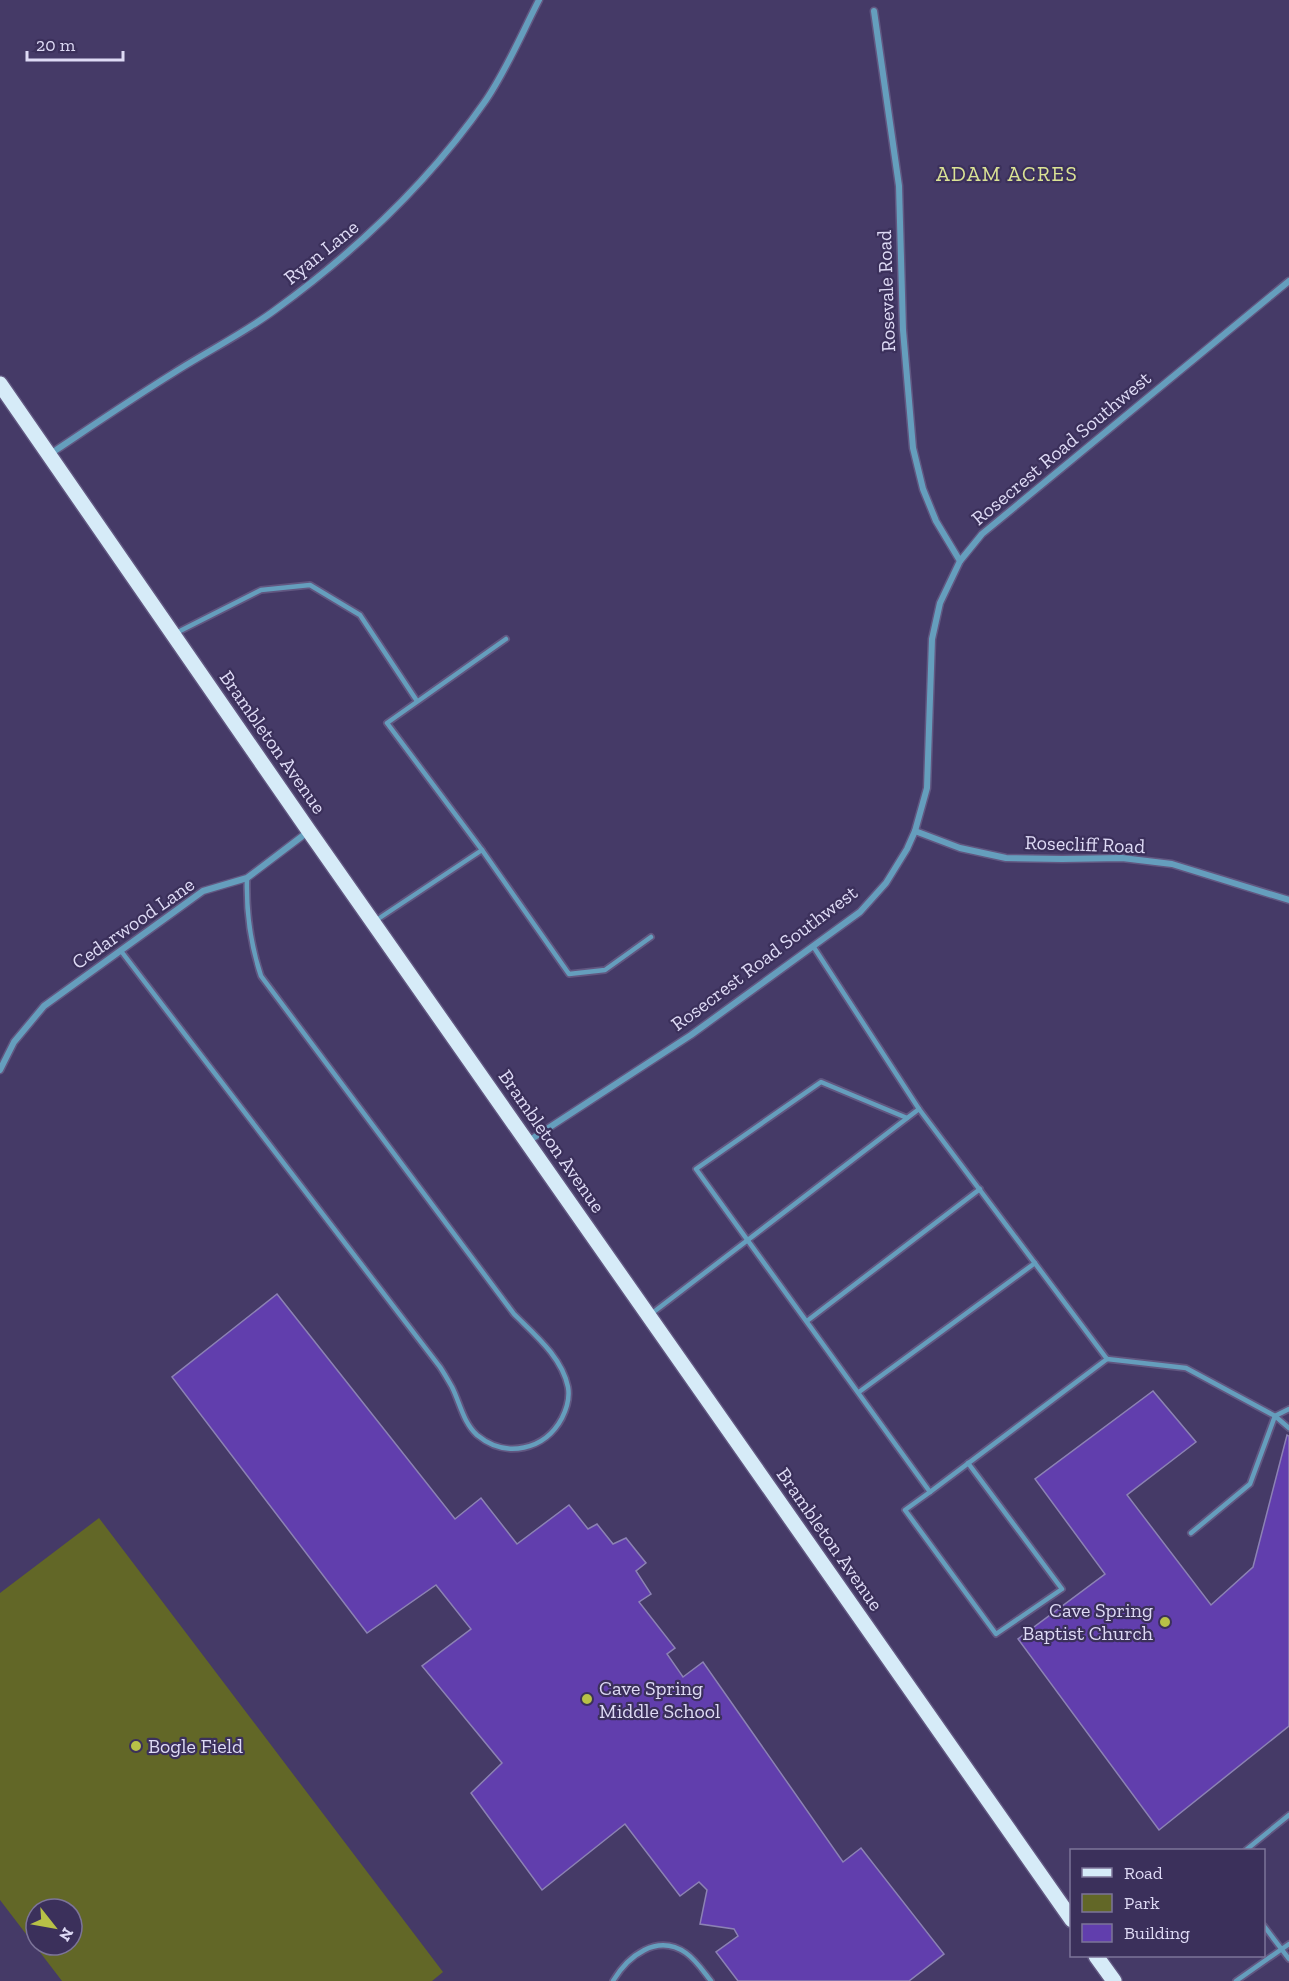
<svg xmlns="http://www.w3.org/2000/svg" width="1289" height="1981" viewBox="0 0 1289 1981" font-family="'Zilla Slab',serif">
  <rect width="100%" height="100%" fill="#453a67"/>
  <path fill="#626727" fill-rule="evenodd" d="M99 1518 443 1972 432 1981H62L0 1900V1593ZM36 1909H72V1945H36Z"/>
  <g fill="#613ead" stroke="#8c82b4" stroke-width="1.5">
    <path d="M277 1294 455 1519 481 1498 517 1544 569 1505 588 1529 597 1524 613 1544 626 1538 646 1563 636 1571 651 1594 639 1602 675 1648 667 1654 683 1677 703 1662 843 1862 861 1848 944 1954 909 1981H738L716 1952 738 1936 734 1929 700 1924 707 1890 699 1882 680 1896 625 1824 542 1890 471 1793 502 1763 422 1666 471 1629 436 1585 367 1633 172 1377Z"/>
    <path d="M1153 1391 1196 1442 1127 1495 1211 1605 1253 1567 1287 1435 1289 1436V1726L1159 1830 1018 1639 1105 1574 1035 1479Z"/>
  </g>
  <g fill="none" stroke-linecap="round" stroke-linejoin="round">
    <g stroke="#615781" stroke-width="8">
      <g id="lane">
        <path d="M176 633 261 590 310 585 360 615 417 701"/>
        <path d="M482 850 387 723 506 639"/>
        <path d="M375 921 482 850 569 974 605 970 651 937"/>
        <path d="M121 951 440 1367C444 1373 448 1380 452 1387 460 1403 463 1422 477 1435 506 1459 545 1450 562 1418 567 1408 570 1398 568 1387 562 1357 534 1334 514 1314L261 976C250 943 246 912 247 878"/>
        <path d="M907 1118 821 1082 696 1169 930 1492 1107 1359 919 1109"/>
        <path d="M651 1314 919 1109 813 946"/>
        <path d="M807 1321 980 1189"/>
        <path d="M1107 1359 1186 1368 1275 1416 1289 1428"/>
        <path d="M859 1392 1035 1263"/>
        <path d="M930 1492 905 1510 996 1634 1062 1589 968 1463"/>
        <path d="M1191 1533 1250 1484 1275 1416 1289 1409"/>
        <path d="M1246 1850 1289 1815"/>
        <path d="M1264 1926 1289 1959"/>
        <path d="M613 1981C628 1956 657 1933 686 1953 696 1960 703 1971 711 1981"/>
        <path d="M1236 1981 1289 1944"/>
      </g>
    </g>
    <g stroke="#615781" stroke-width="9">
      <g id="street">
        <path d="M874 11 899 186 903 330 913 448 923 489 936 521 960 561"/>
        <path d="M50 454C92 426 133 398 175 372 208 351 244 333 275 310 356 251 429 182 486 100 507 69 522 33 539 0"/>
        <path d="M915 831 960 848 1006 858 1062 859 1122 858 1172 864 1289 900"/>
        <path d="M0 1070 14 1042 44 1006 203 891 247 878 309 831"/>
        <path d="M527 1142 691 1035 860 912 886 883 907 849 915 831 927 788 932 639 940 603 960 561 982 534 1289 281"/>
      </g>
    </g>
    <g stroke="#615781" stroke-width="18">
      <g id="primary">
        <path d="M0 384 309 831 1072 1920"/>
        <path d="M1096 1956 1114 1981"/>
      </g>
    </g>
    <use href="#lane" stroke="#659ebd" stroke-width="4.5"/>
    <use href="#street" stroke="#659ebd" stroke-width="6"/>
    <use href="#primary" stroke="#d6ebf8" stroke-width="15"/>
  </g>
  <g fill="#b8c147" stroke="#3b305b" stroke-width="2">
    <circle cx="1165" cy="1622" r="6"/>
    <circle cx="587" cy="1699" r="6"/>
    <circle cx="136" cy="1746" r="6"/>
  </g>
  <g text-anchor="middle" stroke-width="4.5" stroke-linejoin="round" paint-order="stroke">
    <g font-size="20" fill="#dedaf5" stroke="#3b305b">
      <text transform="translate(321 252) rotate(-39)" y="7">Ryan Lane</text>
      <text transform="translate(886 291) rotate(-92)" y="7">Rosevale Road</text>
      <text transform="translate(1061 448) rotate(-40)" y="7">Rosecrest Road Southwest</text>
      <text transform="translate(273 742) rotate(55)" y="7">Brambleton Avenue</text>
      <text transform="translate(1085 844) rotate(2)" y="7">Rosecliff Road</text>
      <text transform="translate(133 923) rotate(-35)" y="7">Cedarwood Lane</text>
      <text transform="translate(764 958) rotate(-37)" y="7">Rosecrest Road Southwest</text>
      <text transform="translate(552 1141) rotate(55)" y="7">Brambleton Avenue</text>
      <text transform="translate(830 1539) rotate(55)" y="7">Brambleton Avenue</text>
    </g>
    <g font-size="20" fill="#dedaf5" stroke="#3b305b" text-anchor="start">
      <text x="1153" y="1617" text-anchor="end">Cave Spring<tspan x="1153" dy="23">Baptist Church</tspan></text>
      <text x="599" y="1695">Cave Spring<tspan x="599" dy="23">Middle School</tspan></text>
      <text x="148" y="1753">Bogle Field</text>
    </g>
    <g font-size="21" letter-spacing="1.5" fill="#dbe395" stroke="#3b305b">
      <text x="1007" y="181">ADAM ACRES</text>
    </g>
  </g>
  <rect x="1070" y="1849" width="195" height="108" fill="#3b305b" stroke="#7c7499" stroke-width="1.5"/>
  <rect x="1082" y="1868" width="30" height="9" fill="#d6ebf8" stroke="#7c7499" stroke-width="1.5"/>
  <text x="1124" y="1879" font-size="18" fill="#dedaf5">Road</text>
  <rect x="1082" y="1894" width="30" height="18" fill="#626727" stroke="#7c7499" stroke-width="1.5"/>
  <text x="1124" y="1909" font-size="18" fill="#dedaf5">Park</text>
  <rect x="1082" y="1924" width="30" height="18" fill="#613ead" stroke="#7c7499" stroke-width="1.5"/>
  <text x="1124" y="1939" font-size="18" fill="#dedaf5">Building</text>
  <g transform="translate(54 1927) rotate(121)"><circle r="28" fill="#3b305b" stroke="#7c7499" stroke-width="1.5"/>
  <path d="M0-4.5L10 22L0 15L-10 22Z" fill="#b8c147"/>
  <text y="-9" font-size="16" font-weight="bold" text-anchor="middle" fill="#dedaf5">N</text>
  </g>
  <path d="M27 51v9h96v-9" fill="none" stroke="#dedaf5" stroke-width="3"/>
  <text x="36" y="51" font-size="18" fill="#dedaf5" stroke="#3b305b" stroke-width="4.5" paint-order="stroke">20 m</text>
</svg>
